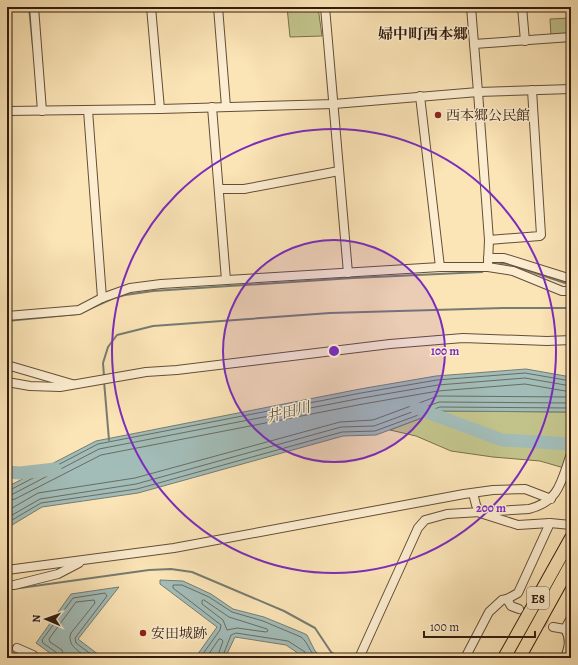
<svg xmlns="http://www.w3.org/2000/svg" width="578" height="665" viewBox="0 0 578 665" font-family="Alegreya,'Noto Serif JP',serif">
  <rect width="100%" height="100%" fill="#fbe4b6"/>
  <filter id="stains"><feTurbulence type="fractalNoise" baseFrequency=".005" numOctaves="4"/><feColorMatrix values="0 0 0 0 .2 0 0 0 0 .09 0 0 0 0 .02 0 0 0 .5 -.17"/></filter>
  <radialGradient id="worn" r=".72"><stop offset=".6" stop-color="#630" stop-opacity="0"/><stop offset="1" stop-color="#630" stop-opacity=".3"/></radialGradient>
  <g fill="#c2c38b" stroke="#7a704c">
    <path d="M287 7H318L322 36 290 37Z"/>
    <path d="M571 18V34L551 36 550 19Z"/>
    <path d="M440 411 571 412V470L540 461 493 457 451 451 416 436 390 430Z"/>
  </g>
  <g fill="#a2bcb7" stroke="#757c73">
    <path d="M526 369 571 377V412L440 411 376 435 343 436 138 493 42 507 7 528V487L96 441 360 389 436 376Z"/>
    <path d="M160 580 183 581 211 594 233 609 264 617 303 633 307 635 315 651 323 658H305L286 645 235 637 225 658H195L217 627 160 584Z"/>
    <path d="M119 587 78 639 103 658H57L36 643 71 594Z"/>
  </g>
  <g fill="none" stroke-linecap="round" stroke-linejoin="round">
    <g stroke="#6a6c62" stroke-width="1">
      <path d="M7 490H10L98 444 361 393 437 380 525 373 571 381"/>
      <path d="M7 495 13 494 99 449 362 398 438 385 525 378 571 386"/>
      <path d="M7 501 15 499 101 455 363 404 438 391 525 384 571 392"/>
      <path d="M7 511 38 493 135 478 340 422 373 420 438 396 571 397"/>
      <path d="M7 518 40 499 136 484 341 427 374 426 439 402 571 403"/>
      <path d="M7 523 41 503 137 489 342 432 375 431 440 407 571 408"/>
      <path d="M204 600 229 617 267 629 268 631 266 632 237 628 227 630 223 620 202 604V601Z"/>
      <path d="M59 658 57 653 43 643 42 640 73 598 105 593 107 596 75 638 76 643 96 658"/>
      <path d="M64 658 62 650 50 642 49 639 76 602 94 600 95 603 71 633C66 645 80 652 88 658"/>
      <path d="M200 658 220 630 221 625 173 588V585H182L209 597 232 612 263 621 301 637C308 642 309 652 317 658"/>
      <path d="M206 658 219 639H221L223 641 217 658"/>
      <path d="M222 658 231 635 236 633 288 641 305 652 308 658"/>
    </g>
    <g stroke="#757c73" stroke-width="2">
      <path d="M29 7 33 47"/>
      <path d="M490 265 494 262 508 264 565 283 571 282"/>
      <path d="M7 321 78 314 114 298 125 295 153 291 353 278 482 272 484 270"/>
      <path d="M104 376 103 363 108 347 117 335 153 326 330 313 503 308H571"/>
      <path d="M104 381 109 440"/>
      <path d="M13 589 149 570 171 569 192 572 284 611 315 628 331 652 339 658"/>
    </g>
    <g stroke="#a2bcb7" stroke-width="13">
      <path d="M416 408 502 440 571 444"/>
      <path d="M7 472 20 473 55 469"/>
    </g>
    <g stroke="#d3bc94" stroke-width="8" stroke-dasharray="8 4" stroke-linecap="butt">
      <path d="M519 609 553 627"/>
      <path d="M7 651 17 648"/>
    </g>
    <g stroke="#644e37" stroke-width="10">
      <g id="minor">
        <path d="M34 7 42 111"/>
        <path d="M151 7 160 109"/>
        <path d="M218 7 226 107"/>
        <path d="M325 7 348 273"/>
        <path d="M471 7 478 92 489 240 540 236 541 235 532 90"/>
        <path d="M522 7 525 41"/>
        <path d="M474 44 571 37"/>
        <path d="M420 96 440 267"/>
        <path d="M212 107 226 280"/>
        <path d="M88 110 102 298"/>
        <path d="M7 111 160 109 334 104 478 92 571 89"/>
        <path d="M219 189H244L339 171"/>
        <path d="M488 258H504L565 277H571"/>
        <path d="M488 263 489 240"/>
        <path d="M7 316 79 310 102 298 130 288 161 284 440 267H488L513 271 562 291H571"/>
        <path d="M7 365 72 384"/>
        <path d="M7 382 30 386 60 387 146 372 177 370 390 344 463 338 547 341 571 340"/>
        <path d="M473 493 476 505 480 513 518 525 550 523 571 525"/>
        <path d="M7 570 174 548 464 494 493 490 525 489 551 499"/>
        <path d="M14 585 58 574 79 563"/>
        <path d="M507 599 511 606 519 609"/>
        <path d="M553 627 565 629"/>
        <path d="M17 648 33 655 32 658"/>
        <path d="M359 658 418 528 425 520 447 514 529 509C560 501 561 481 571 454"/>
        <path d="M465 658 489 612 502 600 507 599 518 593 550 523"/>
        <path d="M565 658C569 647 571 639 565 629L571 618"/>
      </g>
    </g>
    <g stroke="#321c0d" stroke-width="14">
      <g id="highway">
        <path d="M504 658 571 538"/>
        <path d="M519 658 571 564"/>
      </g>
    </g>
    <use href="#minor" stroke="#fcedd0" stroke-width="8"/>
    <use href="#highway" stroke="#fbe4b6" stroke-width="12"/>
  </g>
  <circle cx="334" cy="351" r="111" fill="#7b2cbf" fill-opacity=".12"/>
  <g fill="none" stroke="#7b2cbf" stroke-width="2">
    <circle cx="334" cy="351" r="111"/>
    <circle cx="334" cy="351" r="222"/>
  </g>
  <g fill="#8f2418" stroke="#fcedd0" stroke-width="1.5">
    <circle cx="438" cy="115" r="4"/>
    <circle cx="143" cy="633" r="4"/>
  </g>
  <g text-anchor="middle" stroke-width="3" stroke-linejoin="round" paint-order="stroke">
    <rect fill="#fcedd0" stroke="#6f5b48" stroke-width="1" x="527" y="587" width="22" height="22" rx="3"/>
    <g font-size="13" font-weight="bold" fill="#321c0d">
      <text x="538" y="603">E8</text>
    </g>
    <g font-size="14" fill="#321c0d" stroke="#fcedd0" text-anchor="start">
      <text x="446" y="120">西本郷公民館</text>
      <text x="151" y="638">安田城跡</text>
    </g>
    <g font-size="15" font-weight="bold" fill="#321c0d" stroke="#fcedd0">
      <text x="423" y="39">婦中町西本郷</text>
    </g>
    <g font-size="15" font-style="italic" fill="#595448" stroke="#fcedd0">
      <text transform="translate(288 412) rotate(-14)" y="5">井田川</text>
    </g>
  </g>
  <circle cx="334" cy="351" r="6" fill="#7b2cbf" stroke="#fcedd0" stroke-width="2"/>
  <g font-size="12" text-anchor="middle" font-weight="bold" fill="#7b2cbf" stroke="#fcedd0" stroke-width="3" stroke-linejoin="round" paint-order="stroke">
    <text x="445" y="355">100 m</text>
    <text x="491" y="512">200 m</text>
  </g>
  <rect width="578" height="665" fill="none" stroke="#fbe4b6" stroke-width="24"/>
  <rect x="8" y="8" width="562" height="649" fill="none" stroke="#321c0d" stroke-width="2"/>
  <rect x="12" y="12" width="554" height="641" fill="none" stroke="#321c0d"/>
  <g transform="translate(46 619) rotate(272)" stroke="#fcedd0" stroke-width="3" paint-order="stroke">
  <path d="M0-3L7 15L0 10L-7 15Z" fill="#321c0d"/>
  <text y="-6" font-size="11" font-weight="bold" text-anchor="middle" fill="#321c0d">N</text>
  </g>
  <path d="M424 631v6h111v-6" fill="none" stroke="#321c0d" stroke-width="2"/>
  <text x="430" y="631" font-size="12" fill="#321c0d" stroke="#fcedd0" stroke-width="3" paint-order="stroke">100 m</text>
  <rect width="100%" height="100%" filter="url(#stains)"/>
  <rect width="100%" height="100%" fill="url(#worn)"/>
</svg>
